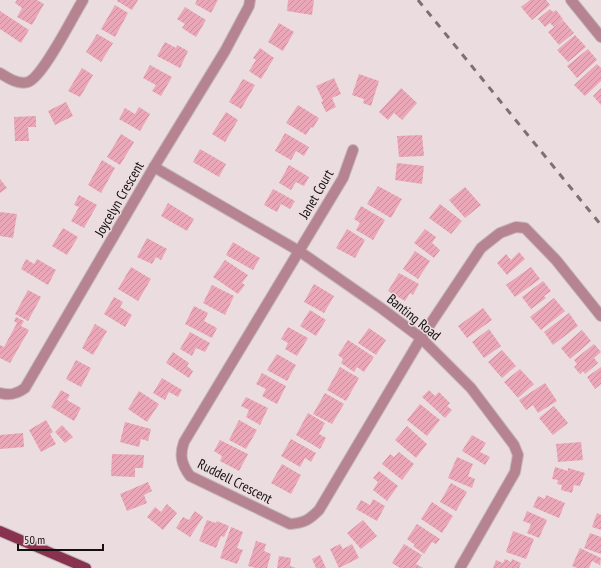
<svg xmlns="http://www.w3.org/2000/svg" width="601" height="568" viewBox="0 0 601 568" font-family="'PT Sans Narrow',sans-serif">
  <defs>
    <pattern id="building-hatch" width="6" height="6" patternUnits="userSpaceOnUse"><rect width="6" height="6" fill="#eaa7b8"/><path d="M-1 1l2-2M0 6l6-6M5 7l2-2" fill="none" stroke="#c88f9d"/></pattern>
  </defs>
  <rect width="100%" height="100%" fill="#ebdcdf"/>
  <g fill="url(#building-hatch)">
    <path d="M17 0H37L44 4 32 25 17 17 22 8 15 3Z"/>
    <path d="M117 0H138L132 10 117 1Z"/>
    <path d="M197 0H218L211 13 195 4Z"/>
    <path d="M288 0H314L312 15 287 11Z"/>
    <path d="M530 0H546L550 5 532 20 521 7Z"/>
    <path d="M115 5 128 13 115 37 101 29Z"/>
    <path d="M185 7 206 20 196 37 182 28 185 24 177 19Z"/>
    <path d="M550 9 553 12 556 10 563 19 554 27 550 23 545 27 538 19Z"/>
    <path d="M0 11 29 30 21 43 0 29Z"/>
    <path d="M563 20 574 33 559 45 548 32Z"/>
    <path d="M279 23 294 32 283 51 268 42Z"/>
    <path d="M97 34 113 43 101 62 86 52Z"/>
    <path d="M575 35 586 47 568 62 557 50Z"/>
    <path d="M165 42 176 48 177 45 188 51 180 68 157 56Z"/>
    <path d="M260 48 274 58 261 79 249 71 256 60 253 58Z"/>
    <path d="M588 49 597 60 577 78 567 66Z"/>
    <path d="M597 64 601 68V81L585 96 574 85Z"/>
    <path d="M150 65 172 77 161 96 152 91 156 85 143 78Z"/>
    <path d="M82 68 93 75 80 97 68 91Z"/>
    <path d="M359 74 379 81 371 106 363 103 364 99 352 95Z"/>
    <path d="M334 78 341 94 332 98 336 107 326 112 321 102 323 101 316 86Z"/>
    <path d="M243 79 255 85 241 109 229 102Z"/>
    <path d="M401 88 417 103 402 120 394 113 388 120 379 112Z"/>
    <path d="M601 88V105L593 96Z"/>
    <path d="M66 102 73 116 55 125 48 111Z"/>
    <path d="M298 105 319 118 313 128 311 127 306 135 286 123Z"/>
    <path d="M139 107 150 114 140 131 119 119 125 108 135 114Z"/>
    <path d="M226 112 238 120 225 142 212 134Z"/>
    <path d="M36 116V127H28L29 141H15L14 117Z"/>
    <path d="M285 133 309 147 304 156 296 151 291 160 275 151Z"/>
    <path d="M121 134 134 142 120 165 107 157Z"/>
    <path d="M422 135 424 156 399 157 397 136Z"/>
    <path d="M200 149 226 164 219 177 193 162Z"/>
    <path d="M102 160 115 168 101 193 88 185Z"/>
    <path d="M397 163 424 166 422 184 395 180Z"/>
    <path d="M289 165 309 177 304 186 296 182 291 190 279 183Z"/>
    <path d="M0 179 7 188 0 193Z"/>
    <path d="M378 186 402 199 391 218 367 204Z"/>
    <path d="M465 187 481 205 465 218 449 200Z"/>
    <path d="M273 189 295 201 290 209 281 204 277 212 264 205Z"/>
    <path d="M79 195 97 205 84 228 71 221 79 207 74 205Z"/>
    <path d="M168 203 194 219 187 231 161 216Z"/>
    <path d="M440 204 462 221 451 234 429 218Z"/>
    <path d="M361 206 385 220 373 240 356 230 360 223 354 219Z"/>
    <path d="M0 212 17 214 13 238 0 236Z"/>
    <path d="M63 228 78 237 67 255 52 246Z"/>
    <path d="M347 229 365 240 355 258 336 248Z"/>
    <path d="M425 229 436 237 432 243 440 250 434 258 414 243Z"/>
    <path d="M147 238 167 249 161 260 156 257 152 264 137 257Z"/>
    <path d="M233 242 260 258 253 270 226 255Z"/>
    <path d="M415 251 430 261 418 279 403 269Z"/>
    <path d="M519 252 525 259 507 275 497 263 506 254 511 260Z"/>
    <path d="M26 259 34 264 37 259 56 270 48 285 21 269Z"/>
    <path d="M225 260 248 275 242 283 245 285 238 294 213 277Z"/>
    <path d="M131 267 151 279 138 301 118 289Z"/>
    <path d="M531 267 540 279 515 297 506 285Z"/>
    <path d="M399 273 419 284 413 295 410 293 405 301 388 291Z"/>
    <path d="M543 281 551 291 544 296 546 298 531 309 522 297Z"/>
    <path d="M314 284 334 296 324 313 304 302Z"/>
    <path d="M212 285 234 296 225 315 203 303Z"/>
    <path d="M28 290 41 297 28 321 15 314Z"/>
    <path d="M114 297 123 302 120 307 132 315 125 327 104 314Z"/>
    <path d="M554 298 565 311 541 330 530 317Z"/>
    <path d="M194 306 208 313 204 321 217 328 212 338 185 324Z"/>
    <path d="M483 308 492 320 467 338 458 326Z"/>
    <path d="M310 310 326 320 316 336 300 326Z"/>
    <path d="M569 313 578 326 553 345 544 332Z"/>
    <path d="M16 317 24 321 21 326 29 330 10 363 0 358V345L4 347 17 323 14 321Z"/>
    <path d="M95 324 107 331 93 355 82 348Z"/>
    <path d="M288 327 308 338 297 356 285 349 288 343 281 339Z"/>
    <path d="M369 328 386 340 376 355 358 343Z"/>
    <path d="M489 329 501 346 484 358 472 342Z"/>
    <path d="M582 330 591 341 570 359 561 348Z"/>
    <path d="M190 332 210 343 205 352 196 348 192 356 180 349Z"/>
    <path d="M348 340 374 357 364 372 357 367 354 372 341 363 343 359 338 355Z"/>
    <path d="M594 344 601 352 594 358 598 363 585 374 583 371 580 374 574 367 577 364 574 360Z"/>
    <path d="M502 350 516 366 502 378 488 362Z"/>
    <path d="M173 352 189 363 187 366 193 371 189 378 166 363Z"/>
    <path d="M277 354 296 365 287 381 267 370Z"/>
    <path d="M76 360 91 368 81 387 66 379Z"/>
    <path d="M340 367 359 378 346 401 327 390Z"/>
    <path d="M601 367V384L595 389 587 377Z"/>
    <path d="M520 369 534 384 518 398 504 382Z"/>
    <path d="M262 373 286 386 277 404 262 396 266 389 256 384Z"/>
    <path d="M162 378 182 390 178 397 169 392 165 400 153 393Z"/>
    <path d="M545 383 557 401 538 413 533 405 526 410 519 400Z"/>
    <path d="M61 390 70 395 67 400 81 408 74 421 51 407Z"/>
    <path d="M429 390 435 396 439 392 450 403 447 406 452 410 445 418 422 397Z"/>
    <path d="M139 391 159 404 147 422 128 409Z"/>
    <path d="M325 393 344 404 332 424 313 414Z"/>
    <path d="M246 397 268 408 260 425 246 417 249 410 241 406Z"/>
    <path d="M420 404 440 420 427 436 407 420Z"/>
    <path d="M554 406 568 423 553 435 539 418Z"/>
    <path d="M308 413 325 423 319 434 326 438 320 449 296 435Z"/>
    <path d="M46 420 53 432 50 434 56 444 41 452 29 430Z"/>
    <path d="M239 420 257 430 246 449 229 440Z"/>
    <path d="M125 422 151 429 148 441 141 439 139 447 120 442Z"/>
    <path d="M62 425 73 437 65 443 55 432Z"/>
    <path d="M407 426 427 444 416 458 395 440Z"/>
    <path d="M23 433 24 447 0 449V435Z"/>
    <path d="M472 435 486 443 480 452 490 457 485 465 462 451Z"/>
    <path d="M291 439 316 453 311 462 305 458 300 467 281 456Z"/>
    <path d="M220 440 248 454 239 471 220 461 222 456 214 451Z"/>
    <path d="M581 442 583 460 558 462 556 444Z"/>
    <path d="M399 452 414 464 402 480 382 464 390 454 394 457Z"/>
    <path d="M112 454 144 455 143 468H135V477L111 476Z"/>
    <path d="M457 457 473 464 468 476 475 479 472 488 448 478Z"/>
    <path d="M282 464 301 475 291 494 271 483Z"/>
    <path d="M555 467 568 471V468L585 473 580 486 574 485 572 493 561 490 562 485 557 484 558 480 552 479Z"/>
    <path d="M379 471 398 486 387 501 373 490 378 482 373 478Z"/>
    <path d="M148 482 152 491 144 495 147 503 127 511 120 494Z"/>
    <path d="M451 483 467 492 456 511 440 502Z"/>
    <path d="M546 495 565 503 559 518 533 507 538 496 545 499Z"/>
    <path d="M373 499 385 506 377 521 356 509 361 500 370 505Z"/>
    <path d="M432 502 453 516 442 533 421 519Z"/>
    <path d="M167 504 177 513 163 530 147 517 155 507 161 512Z"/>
    <path d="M195 511 203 517 190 537 176 528 183 517 189 520Z"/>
    <path d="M527 511 547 520 539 538 527 533 531 524 523 521Z"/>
    <path d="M597 513 601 515V530L592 527Z"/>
    <path d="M207 520 216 523 217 521 229 526 224 537 221 536 216 548 199 541Z"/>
    <path d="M363 520 377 536 361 549 347 533Z"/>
    <path d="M417 524 440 539 436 544 432 542 424 554 413 546 415 545 407 539Z"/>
    <path d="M231 527 243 532 237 548 243 550 237 564 220 558Z"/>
    <path d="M513 531 534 539 526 559 506 552Z"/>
    <path d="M590 533 601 537V554L584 548Z"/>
    <path d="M256 541 266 544 264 551 271 554 267 568H256L248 566Z"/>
    <path d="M340 544 343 549 352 544 359 558 339 568 330 549Z"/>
    <path d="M404 544 422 555 416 564 423 568H400L392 563Z"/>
    <path d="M580 548 601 558 600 565 592 561 589 568H577L572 566Z"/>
    <path d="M320 555 326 568H316L312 559Z"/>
    <path d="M279 556 291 558 290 566 296 568H277Z"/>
    <path d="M505 559 511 562 512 559 521 563 519 568H493L496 560 503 563Z"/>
  </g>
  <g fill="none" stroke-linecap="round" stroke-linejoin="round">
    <g stroke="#c4b7ba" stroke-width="12">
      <g id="minor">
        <path d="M571 0 601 37"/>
        <path d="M0 73C8 78 18 85 28 82 43 77 73 16 83 0"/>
        <path d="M353 150 343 178 184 442C179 456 182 465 190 476L290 524C304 523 309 520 319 510L421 338 481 248 500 233 516 227 525 228 556 260 601 316"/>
        <path d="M154 167 299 251 381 308 421 338 471 388 514 445 518 455 515 472 460 568"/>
        <path d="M0 393C10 396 17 394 25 388L154 167 225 51 249 6 250 0"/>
      </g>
    </g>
    <g stroke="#c4b7ba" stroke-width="12">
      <path id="primary" d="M0 531 86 568"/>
    </g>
    <use href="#minor" stroke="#b68390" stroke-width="10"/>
    <use href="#primary" stroke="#88324f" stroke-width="10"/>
    <path stroke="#7b7173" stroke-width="3" stroke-dasharray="7 7" stroke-linecap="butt" d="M418 0 601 225"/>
  </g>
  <g text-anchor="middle" stroke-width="3" stroke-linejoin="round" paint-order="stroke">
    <g font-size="14" fill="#140f10" stroke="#ebdcdf">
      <text transform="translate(316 194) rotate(-60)" y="5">Janet Court</text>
      <text transform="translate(119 199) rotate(-60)" y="5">Joycelyn Crescent</text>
      <text transform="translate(414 317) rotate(39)" y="5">Banting Road</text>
      <text transform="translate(235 481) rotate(27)" y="5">Ruddell Crescent</text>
    </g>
  </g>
  <path d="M18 544v6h85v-6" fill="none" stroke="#140f10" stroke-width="2"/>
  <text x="24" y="544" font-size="12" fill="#140f10" stroke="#ebdcdf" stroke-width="3" paint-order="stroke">50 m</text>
</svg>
